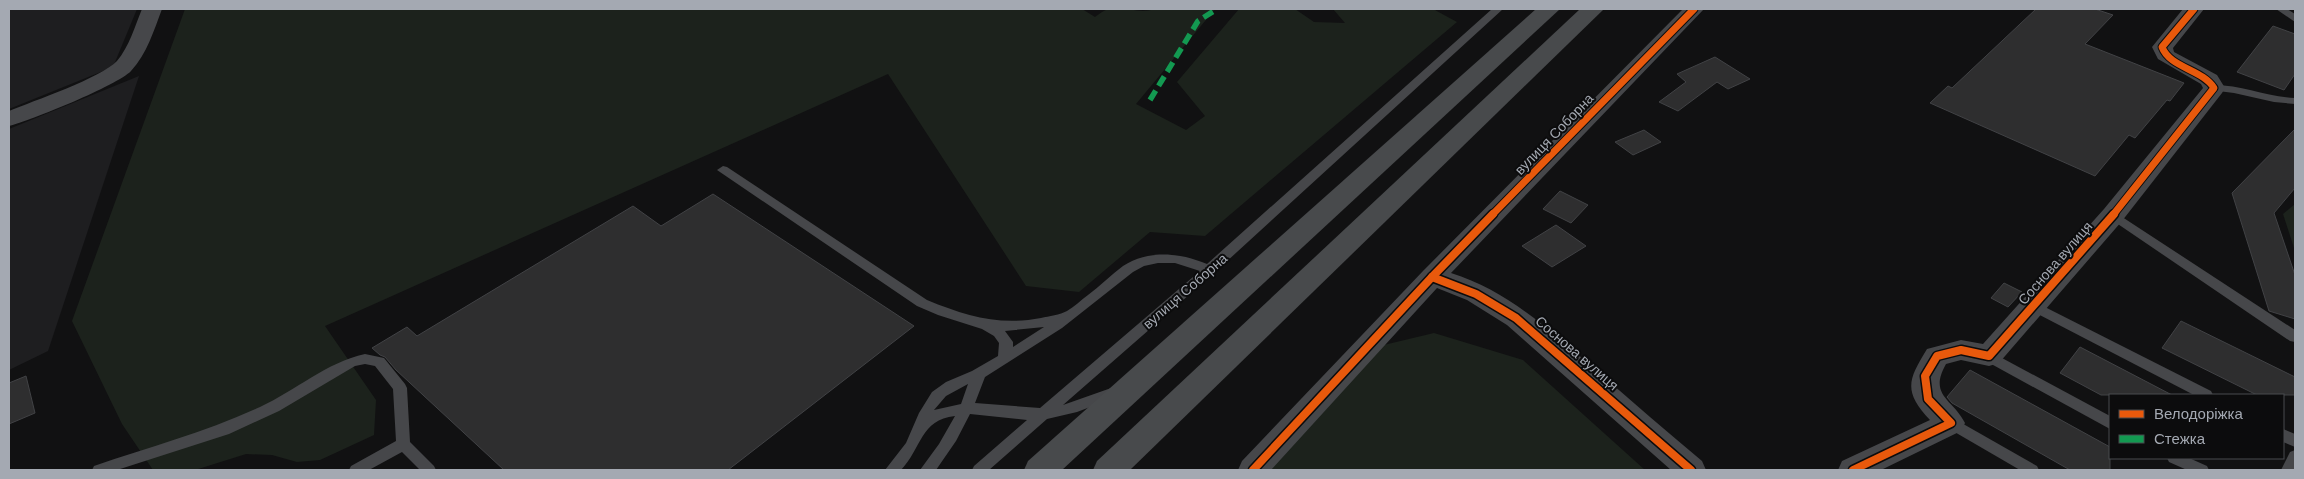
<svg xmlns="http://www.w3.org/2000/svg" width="2304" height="479" viewBox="0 0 2304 479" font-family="Helvetica,sans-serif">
  <rect width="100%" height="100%" fill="#111112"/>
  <g fill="#1e1e20">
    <path d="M9 9H137L113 67 9 109Z"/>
    <path d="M139 76 48 351 9 370V129Z"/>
  </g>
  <g fill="#1c221c">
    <path d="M185 9H1082L1095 17C1099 14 1104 10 1109 9 1123 5 1141 15 1153 9H1215L1136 104 1186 130 1205 116 1177 82 1239 9H1295L1314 22 1345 23 1333 9H1433L1457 22 1205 236 1150 232 1079 292 1026 286 888 74 325 326 376 400 374 435 320 460 297 462 272 455 246 454 195 470H153L122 424 72 321Z"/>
    <path d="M2295 204V251L2283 214Z"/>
    <path d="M1434 333 1523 360 1645 470H1258L1367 349Z"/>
  </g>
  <g fill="#2e2e2f" stroke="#414245">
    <path d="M2036 9H2095L2113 15 2085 44 2184 83 2170 101 2167 100 2135 138 2129 135 2095 176 1930 103 1948 86 1952 88Z"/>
    <path d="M2273 26 2295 34V74L2284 90 2237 72Z"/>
    <path d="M1715 57 1750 79 1728 89 1717 82 1678 111 1659 102 1686 82 1677 74Z"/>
    <path d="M2295 129V188L2274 213 2295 275V319L2269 311 2232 193Z"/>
    <path d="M1644 130 1661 142 1633 155 1615 142Z"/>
    <path d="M1560 191 1588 205 1571 223 1543 209Z"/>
    <path d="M713 194 914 326 728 470H504L396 370 385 357 380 355 372 348 407 327 417 336 633 206 661 226Z"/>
    <path d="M1556 225 1586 246 1552 267 1522 246Z"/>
    <path d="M2004 283 2022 292 2008 307 1991 298Z"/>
    <path d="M2181 321 2295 377V395H2257L2162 348Z"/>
    <path d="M2080 347 2172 395H2101L2060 373Z"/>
    <path d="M1970 370 2110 447V470H2070L1952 403 1947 397Z"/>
    <path d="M26 376 35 413 9 424V383Z"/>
  </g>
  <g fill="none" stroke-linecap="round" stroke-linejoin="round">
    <g fill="#46474a" fill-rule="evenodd">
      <path d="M1492 9H1503L1214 273 1063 405 1114 387 1119 388 1121 392 1119 396 1077 412 1047 419 989 470H972L974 466 1027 420 970 414 956 441 936 470H920L939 444 955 416C920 420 922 448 901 470H885L906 443 919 413 932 392 946 382 972 371 998 356 999 343 994 336 982 329 938 315 917 306 717 170 723 166 727 167 927 300C966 316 999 326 1041 318 1049 316 1060 315 1067 311 1074 307 1081 300 1088 295 1100 286 1111 275 1123 266 1149 249 1181 253 1207 264ZM1158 263H1175L1200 271 1040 408 975 403 985 377 1062 328 1133 272 1144 266ZM1044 327 1013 347V342L1005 331ZM968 384 961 404 934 410 946 396Z"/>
      <path d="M2276 9H2287L2295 14V22Z"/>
      <path d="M2214 85C2242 85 2267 97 2295 98V104L2274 102 2234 93 2210 90 2209 88 2210 86Z"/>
      <path d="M2113 211 2295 330V342L2290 341 2109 218 2107 215Z"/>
      <path d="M2033 301 2211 391 2213 395H2194L2028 309 2026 306 2028 303Z"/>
      <path d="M1989 351 2110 416V429L1984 360 1982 356 1984 352Z"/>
      <path d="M365 354 384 358 405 384 407 388 410 442 434 466 436 470H420L402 452 369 470H349L351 466 396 441 393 389 375 366 365 364 355 366 279 411 229 434 117 470H92L94 466C150 447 206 432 260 407 295 391 327 362 365 354Z"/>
      <path d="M1951 417 2037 466 2039 470H2020L1946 427 1944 423 1946 419Z"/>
      <path d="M2283 429 2295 434V447L2283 442Z"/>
      <path d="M2295 450V470H2281L2290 452Z"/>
      <path d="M2167 458H2189L2207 466 2209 470H2187L2169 462Z"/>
    </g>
    <g fill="#46474a" fill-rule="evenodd">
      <path d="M142 9H162C154 30 147 54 131 71 118 85 30 121 9 126V111C33 101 101 78 117 61 129 47 135 26 142 9Z"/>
      <path d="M1683 9H1704L1451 273C1509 291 1553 333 1598 372 1633 402 1667 432 1702 461L1706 470H1671L1507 325 1467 300 1437 288 1271 470H1238L1242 461 1423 271Z"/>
      <path d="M2183 9H2204L2173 48 2174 52 2217 75 2225 88 2222 93 2122 221 1999 363 1989 366 1961 360 1946 364C1928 396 1953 399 1965 423L1961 431 1881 470H1838L1842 461 1930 420C1903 391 1908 380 1927 349L1961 340 1983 344 2104 209 2203 88 2201 84 2158 59 2152 47Z"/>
    </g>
    <g fill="#484a4c" fill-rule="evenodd">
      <path d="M1536 9H1560L1062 470H1024L1028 461Z"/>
      <path d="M1580 9H1604L1130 470H1093L1097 461Z"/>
    </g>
    <path stroke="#139951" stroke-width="5.5" stroke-dasharray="11 5.5" stroke-linecap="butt" d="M1150 100 1198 21 1217 9"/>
    <g stroke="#0c0c0d" stroke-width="9">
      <g id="cycleway-far1">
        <path d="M1492 215 1694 9"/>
        <path d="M2113 215 2214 88C2202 69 2170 68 2162 47L2194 9"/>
      </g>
    </g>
    <g stroke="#0c0c0d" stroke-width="11">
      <g id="cycleway">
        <path d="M1432 277 1476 294 1516 318 1691 470"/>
        <path d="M1253 470 1432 277 1493 214"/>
        <path d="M1853 470 1951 423 1928 399 1925 376 1937 356 1961 350 1989 356 2114 214"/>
      </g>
    </g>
    <use href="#cycleway-far1" stroke="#e8590c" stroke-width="7"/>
    <use href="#cycleway" stroke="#e8590c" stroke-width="8"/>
  </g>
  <g text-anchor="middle" stroke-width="4" stroke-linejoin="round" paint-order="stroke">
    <g font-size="14" fill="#a4a9b2" stroke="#0c0c0d">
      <text transform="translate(1554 134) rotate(-46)" y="5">вулиця Соборна</text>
      <text transform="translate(2055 263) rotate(-49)" y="5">Соснова вулиця</text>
      <text transform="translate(1185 291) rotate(-41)" y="5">вулиця Соборна</text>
      <text transform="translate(1577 353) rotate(41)" y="5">Соснова вулиця</text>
    </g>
  </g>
  <rect width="2304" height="479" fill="none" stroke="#a4a9b2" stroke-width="20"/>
  <rect x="2109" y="394" width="175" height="65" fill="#0c0c0d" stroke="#494b4f"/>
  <rect x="2119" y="410" width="25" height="8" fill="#e8590c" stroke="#494b4f"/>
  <text x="2154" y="419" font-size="15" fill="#a4a9b2">Велодоріжка</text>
  <rect x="2119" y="435" width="25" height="8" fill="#139951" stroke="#494b4f"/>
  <text x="2154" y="444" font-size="15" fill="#a4a9b2">Стежка</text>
</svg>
